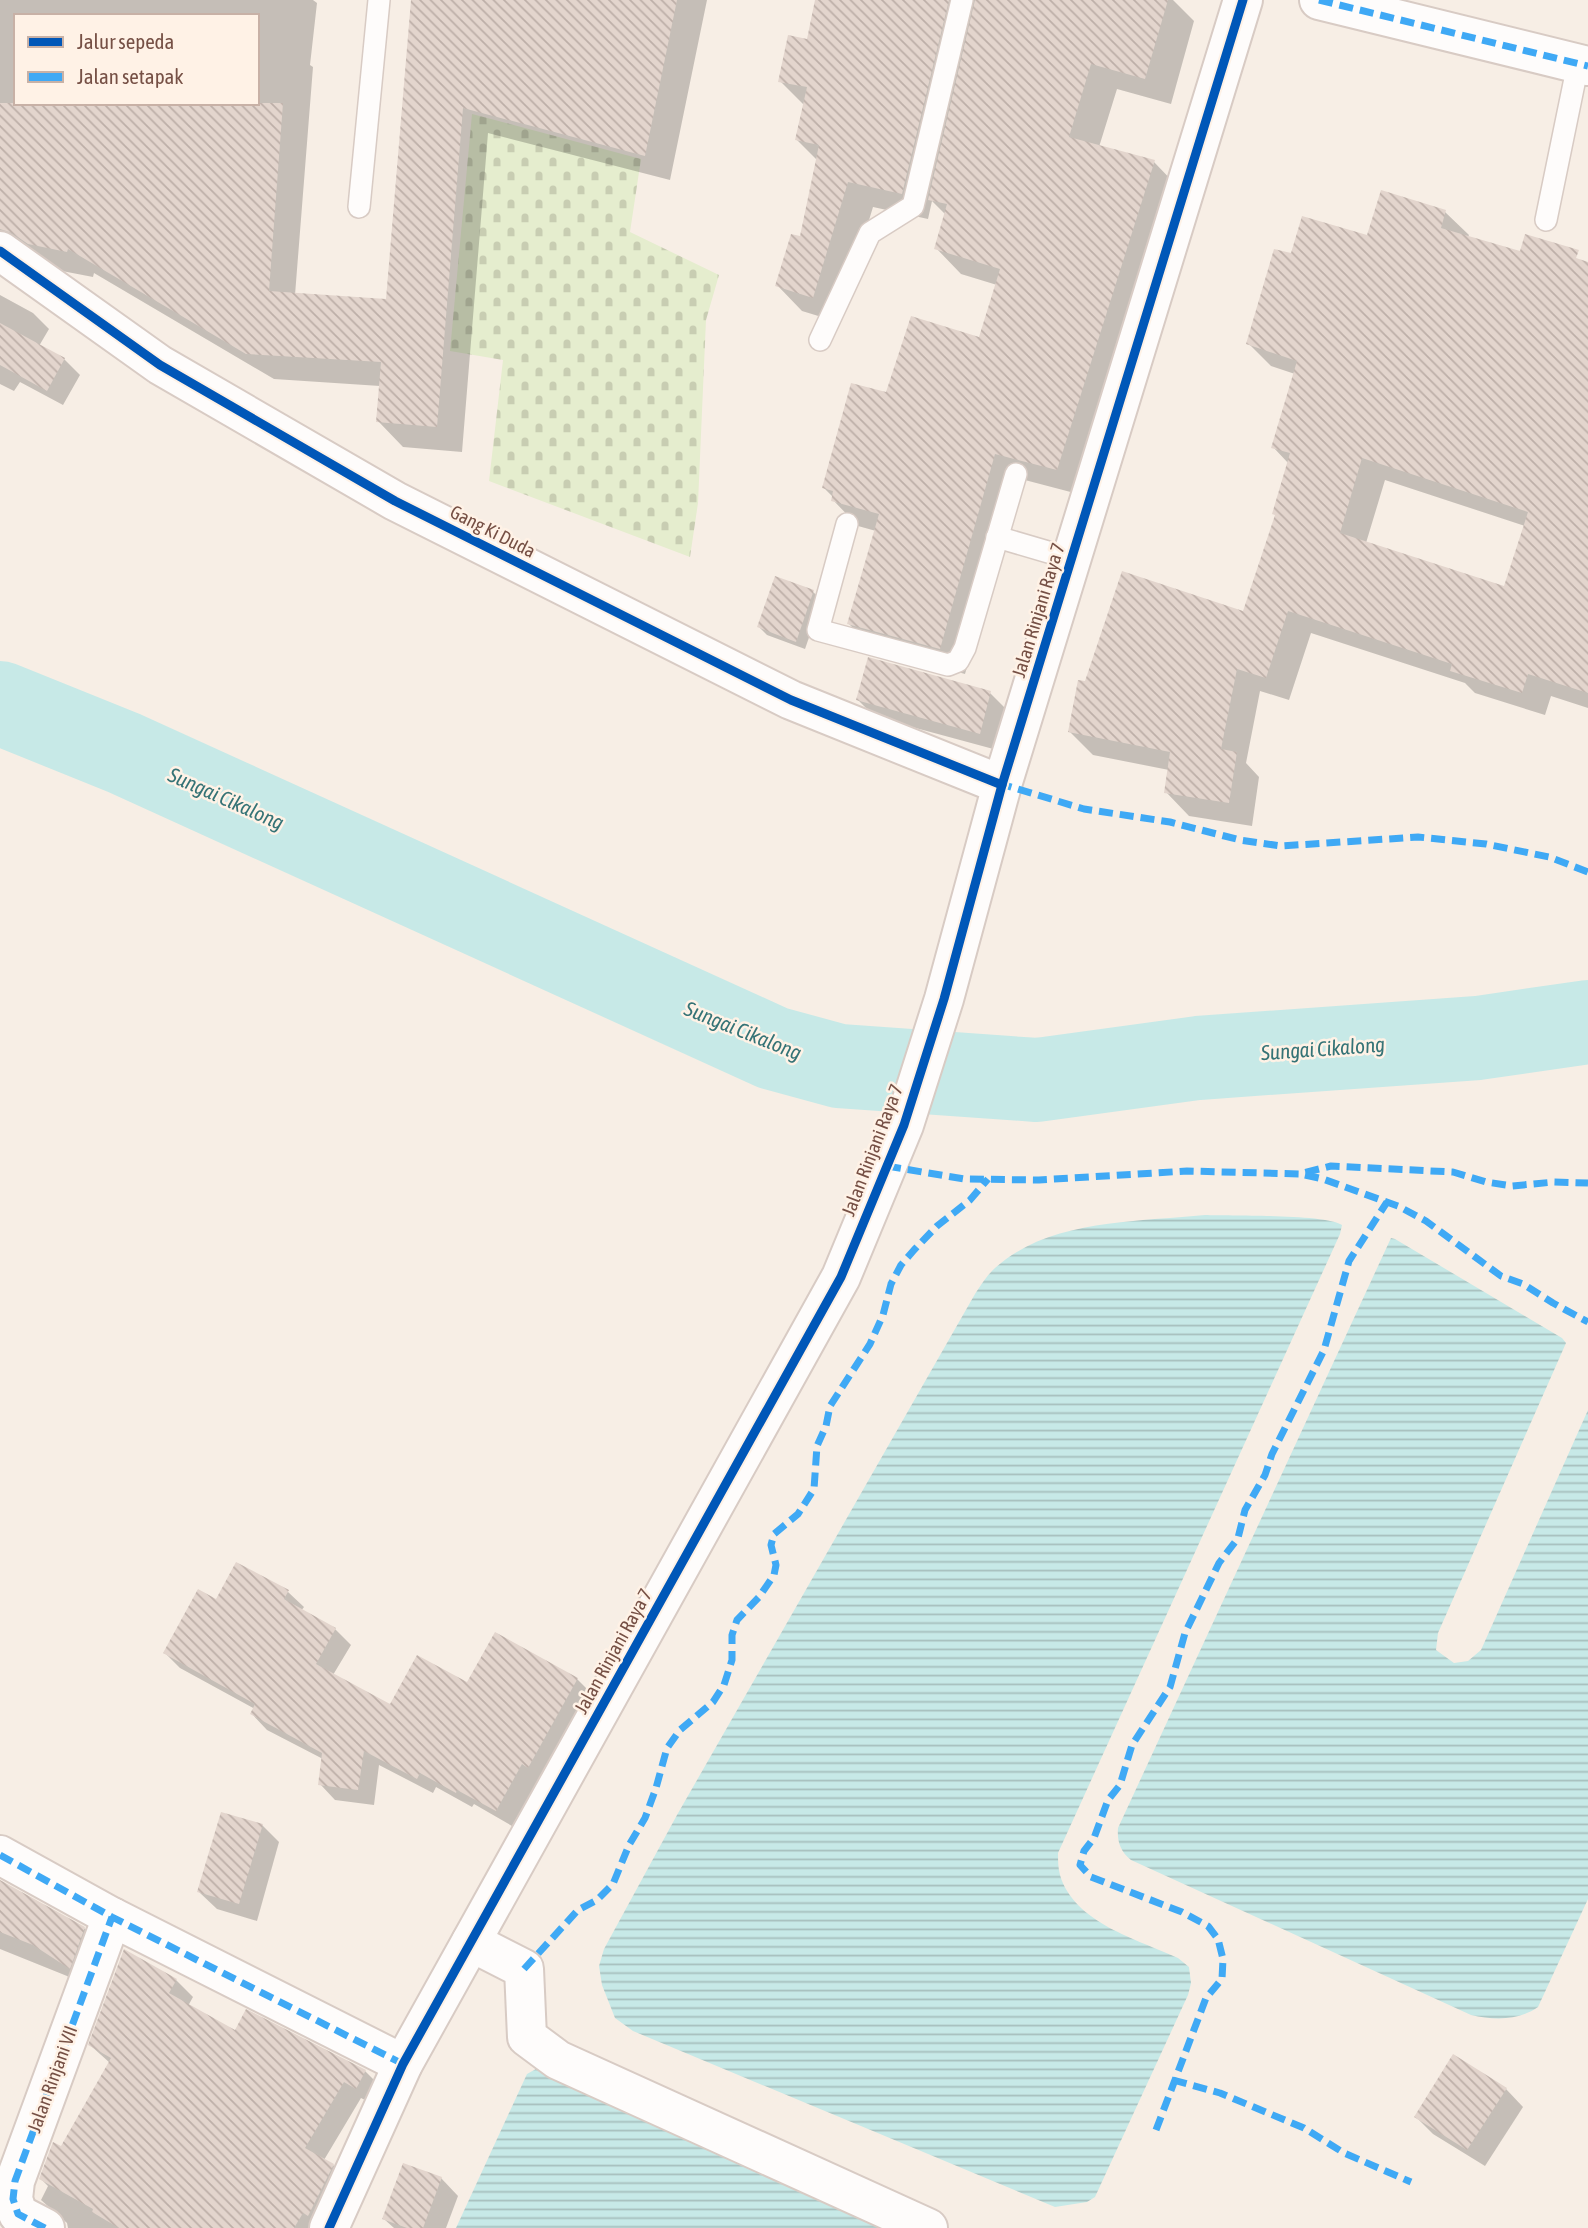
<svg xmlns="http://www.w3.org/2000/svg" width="1588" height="2228" viewBox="0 0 1588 2228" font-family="'Asap Condensed',sans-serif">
  <defs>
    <pattern id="cemetery-stones" width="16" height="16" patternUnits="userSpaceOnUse" patternTransform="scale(1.75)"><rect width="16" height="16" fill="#e5edce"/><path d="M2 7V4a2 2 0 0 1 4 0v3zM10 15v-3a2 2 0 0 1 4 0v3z" fill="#c8cdb2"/></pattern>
    <pattern id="water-rules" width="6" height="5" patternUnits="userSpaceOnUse" patternTransform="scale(1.75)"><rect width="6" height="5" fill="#c7e9e7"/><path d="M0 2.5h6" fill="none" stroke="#a6bfbd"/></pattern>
    <pattern id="building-back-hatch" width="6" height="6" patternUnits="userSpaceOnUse" patternTransform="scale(1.75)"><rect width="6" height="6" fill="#e3d5cd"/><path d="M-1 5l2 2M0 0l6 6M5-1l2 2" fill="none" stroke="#bdafa8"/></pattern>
  </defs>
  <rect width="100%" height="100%" fill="#f7eee5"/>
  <path fill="url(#cemetery-stones)" d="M472 114 641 159 630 232 719 275 706 320 698 503 690 557 489 481 503 360 450 351Z"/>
  <g fill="url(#water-rules)">
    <path d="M1205 1215C1231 1216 1326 1214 1342 1225L1340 1234 1058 1853C1058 1860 1058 1868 1060 1875 1074 1923 1137 1939 1178 1958L1189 1967 1191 1983 1188 1995 1095 2197 1087 2202 1055 2207 633 2031 615 2018 602 1985 599 1966 604 1949 677 1815 975 1294C981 1285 987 1275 995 1268 1049 1219 1137 1222 1205 1215Z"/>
    <path d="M1391 1238 1395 1239 1562 1338 1566 1343 1438 1633 1436 1650 1454 1663 1468 1661 1481 1650 1588 1410V1899L1538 2007C1518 2021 1494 2020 1471 2015L1131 1860C1120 1851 1117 1841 1118 1828Z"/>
    <path d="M536 2069 547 2072 892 2228H456L527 2074Z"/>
  </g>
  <g fill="#0003" fill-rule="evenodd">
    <path d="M0 0H313L317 3 310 65 313 67 295 295 388 300 412 0H707L670 180 488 133 462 452 403 447 378 421 380 386 274 379 94 273 93 277 0 259ZM16 16H257V103H16Z"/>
    <path d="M817 0H1173L1194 21 1171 104 1117 89 1099 147 1154 162 1179 188 1082 495 1021 479 965 674 874 649 849 624 876 531 858 526 833 500V497L824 488 887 395 980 339 997 285 961 274 936 248 946 215 932 201 928 219 873 207 838 322 802 311 777 285 802 239 818 161 797 140 805 106 780 81 808 41Z"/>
    <path d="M1445 212 1469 235 1468 237 1521 253 1588 263V708L1551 696 1545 715 1475 693 1465 683 1311 633 1289 700 1260 691 1246 763 1259 777 1252 826 1189 816 1166 792 1169 770 1093 755 1070 732 1086 683 1244 613 1276 516 1289 464 1273 447 1295 374 1271 366 1248 343 1292 255 1368 237ZM1385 480 1525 526 1505 588 1366 543Z"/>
    <path d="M0 295 33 313 49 329 39 346 64 359 80 375 63 405 20 382 14 391 0 384Z"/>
    <path d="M813 592 822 600 805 649 767 635 759 627Z"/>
    <path d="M990 693 1007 710 997 750 875 717 858 700Z"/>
    <path d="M288 1592 304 1607 301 1611 335 1629 351 1645 333 1675 391 1706 468 1684 577 1679 593 1695 545 1782 539 1779 512 1826 474 1804 472 1807 436 1787 433 1793 379 1765 374 1805 335 1800 320 1784 323 1759 267 1730 252 1714 255 1709 180 1668 165 1653 216 1601Z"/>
    <path d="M262 1825 279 1842 257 1921 217 1909 199 1892Z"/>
    <path d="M0 1882 84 1928 115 1960 101 1998 67 1976 0 1949Z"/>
    <path d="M176 1980 193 1997 188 2006 235 2032 247 2012 365 2071 382 2088 373 2104 361 2098 324 2160 333 2165 350 2182 327 2228H68L67 2223 41 2200 48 2186 41 2179 62 2149 110 2063 90 2045Z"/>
    <path d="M1506 2089 1523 2107 1485 2166 1433 2134 1416 2117Z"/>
    <path d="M441 2178 458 2196 446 2228H394L384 2219Z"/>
  </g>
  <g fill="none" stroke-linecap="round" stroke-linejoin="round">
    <path stroke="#c7e9e7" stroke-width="84" d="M0 703 124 753 773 1048 839 1066 1037 1080 1198 1058 1478 1038 1588 1022"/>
  </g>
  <g fill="url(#building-back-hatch)" fill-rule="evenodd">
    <path d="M411 0H677L645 156 463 108 437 427 376 422 381 362 246 354 68 249 67 252 28 244 12 233 0 229V103H283L269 291 386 299Z"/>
    <path d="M815 0H949L902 194 848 182 813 298 775 286 791 234 800 236 819 145 795 140 807 87 778 82 788 35 807 39Z"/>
    <path d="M975 0H1168L1145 79 1091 64 1069 137 1155 160 1057 470 995 454 940 649 847 624 879 514 831 501 833 491 822 488 851 383 886 392 911 316 979 337 1000 269 934 249 947 204 928 200Z"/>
    <path d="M1381 190 1446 210 1441 228 1520 251 1525 234 1579 250 1576 258 1588 262V693L1528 674 1522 693 1450 671 1452 664 1288 611 1266 678 1237 669 1221 749 1237 752 1229 803 1164 793 1170 752 1068 732 1078 680 1085 681 1122 571 1243 611 1275 515 1272 514 1290 453 1271 448 1297 361 1246 344 1274 249 1291 253 1302 216 1367 235ZM1362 458 1528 512 1504 586 1340 533Z"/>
    <path d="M0 323 65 358 47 391 0 365Z"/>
    <path d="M775 576 814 590 796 642 757 627Z"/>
    <path d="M868 657 991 691 980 734 856 700Z"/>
    <path d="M236 1562 289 1590 284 1599 336 1628 316 1664 390 1704 417 1655 467 1682 495 1632 578 1678 528 1768 522 1764 496 1811 457 1790 456 1793 420 1773 417 1779 364 1751 358 1790 318 1785 322 1753 250 1714 255 1704 163 1653 198 1589 216 1599Z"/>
    <path d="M221 1812 263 1824 239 1904 197 1892Z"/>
    <path d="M0 1880 85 1927 70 1969 33 1945 0 1932Z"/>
    <path d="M124 1949 177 1979 169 1993 235 2030 246 2009 366 2070 356 2089 344 2082 305 2148 334 2164 308 2216 303 2213 294 2228H119L92 2212 93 2209 39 2179 53 2142 61 2146 111 2058 88 2045Z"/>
    <path d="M1453 2054 1507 2088 1467 2150 1414 2117Z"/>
    <path d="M403 2163 442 2177 423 2228H407L382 2219Z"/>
  </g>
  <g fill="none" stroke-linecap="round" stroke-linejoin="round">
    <g stroke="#d8cbc4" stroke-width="24">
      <g id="service">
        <path d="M359 207 379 0"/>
        <path d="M1546 220 1578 64"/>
        <path d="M820 340 870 233 913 206 962 0"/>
        <path d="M847 524 818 630 948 665 958 661 965 648 1016 474"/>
        <path d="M997 537 1072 559"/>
      </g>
    </g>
    <g stroke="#d8cbc4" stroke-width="42">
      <g id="minor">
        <path d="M1319 0 1588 66"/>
        <path d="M0 251 160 365 395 501 791 700 1002 785"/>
        <path d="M0 1855 112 1917 403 2064"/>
        <path d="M471 1942 524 1969 527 2037 558 2060 928 2228"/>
        <path d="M45 2228 18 2214 13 2199 15 2181 112 1917"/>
        <path d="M329 2228 403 2064 841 1277 904 1125 944 999 1002 785 1243 0"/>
      </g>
    </g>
    <use href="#service" stroke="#fefcfb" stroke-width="21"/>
    <use href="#minor" stroke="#fefcfb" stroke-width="38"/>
    <g stroke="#3fa9f5" stroke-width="7" stroke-dasharray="14 7" stroke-linecap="butt">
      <path d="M1319 0 1588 66"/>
      <path d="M998 783 1084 809 1170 822 1240 840 1281 846 1418 837 1486 844 1549 857 1588 872"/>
      <path d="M887 1166 964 1179 1039 1180 1187 1171 1299 1174 1331 1166 1453 1172 1486 1182 1512 1186 1554 1182 1588 1183"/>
      <path d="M1305 1175 1323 1179 1398 1206 1426 1221 1501 1276 1523 1284 1553 1303 1588 1322"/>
      <path d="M0 1855 112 1917 403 2064"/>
      <path d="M524 1969 578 1910 597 1900 613 1884 629 1845 645 1818 656 1788 667 1748 680 1730 713 1702 724 1685 732 1660V1635L737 1620 759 1597 774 1575 776 1565 771 1545 774 1534 798 1514 814 1489 817 1446 826 1426 830 1406 870 1344 883 1315 891 1284 901 1265 914 1250 937 1226 970 1200 988 1179"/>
      <path d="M1173 2080 1220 2093 1304 2128 1344 2153 1411 2182"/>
      <path d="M1156 2130 1206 1998 1222 1979 1223 1959 1218 1939 1208 1926 1182 1912 1091 1877 1080 1865 1084 1851 1094 1838 1108 1800 1120 1785 1132 1745 1170 1687 1185 1633 1219 1563 1238 1538 1245 1510 1265 1475 1272 1454 1324 1350 1349 1261 1387 1202"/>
      <path d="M45 2228 18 2214 13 2199 15 2181 112 1917"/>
    </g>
    <g stroke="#fff2e6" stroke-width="13">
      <g id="cycleway">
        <path d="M0 251 160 365 395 501 791 700 1002 785"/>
        <path d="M329 2228 403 2064 841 1277 904 1125 944 999 1002 785 1243 0"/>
      </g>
    </g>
    <use href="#cycleway" stroke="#0057b8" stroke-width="9"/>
  </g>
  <g text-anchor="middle" stroke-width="5" stroke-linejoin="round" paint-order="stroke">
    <g font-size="19" fill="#765045" stroke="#fff2e6">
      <text transform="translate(493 531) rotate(27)" y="7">Gang Ki Duda</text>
      <text transform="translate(1038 610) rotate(-73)" y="7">Jalan Rinjani Raya 7</text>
      <text transform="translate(872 1150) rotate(-69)" y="7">Jalan Rinjani Raya 7</text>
      <text transform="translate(613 1651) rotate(-61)" y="7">Jalan Rinjani Raya 7</text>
      <text transform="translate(52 2079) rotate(-70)" y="7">Jalan Rinjani VII</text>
    </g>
    <g font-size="21" font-style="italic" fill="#357376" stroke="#fff2e6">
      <text transform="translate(226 799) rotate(24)" y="7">Sungai Cikalong</text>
      <text transform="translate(743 1031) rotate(22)" y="7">Sungai Cikalong</text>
      <text transform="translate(1323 1049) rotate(-4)" y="7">Sungai Cikalong</text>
    </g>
  </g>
  <rect x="14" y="14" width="245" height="91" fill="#fff2e6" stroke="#c8b1a6" stroke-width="2"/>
  <rect x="28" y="37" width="35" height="10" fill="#0057b8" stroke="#c8b1a6" stroke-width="2"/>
  <text x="77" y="49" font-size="21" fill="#765045">Jalur sepeda</text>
  <rect x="28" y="72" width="35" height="10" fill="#3fa9f5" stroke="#c8b1a6" stroke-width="2"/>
  <text x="77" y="84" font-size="21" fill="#765045">Jalan setapak</text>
</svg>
